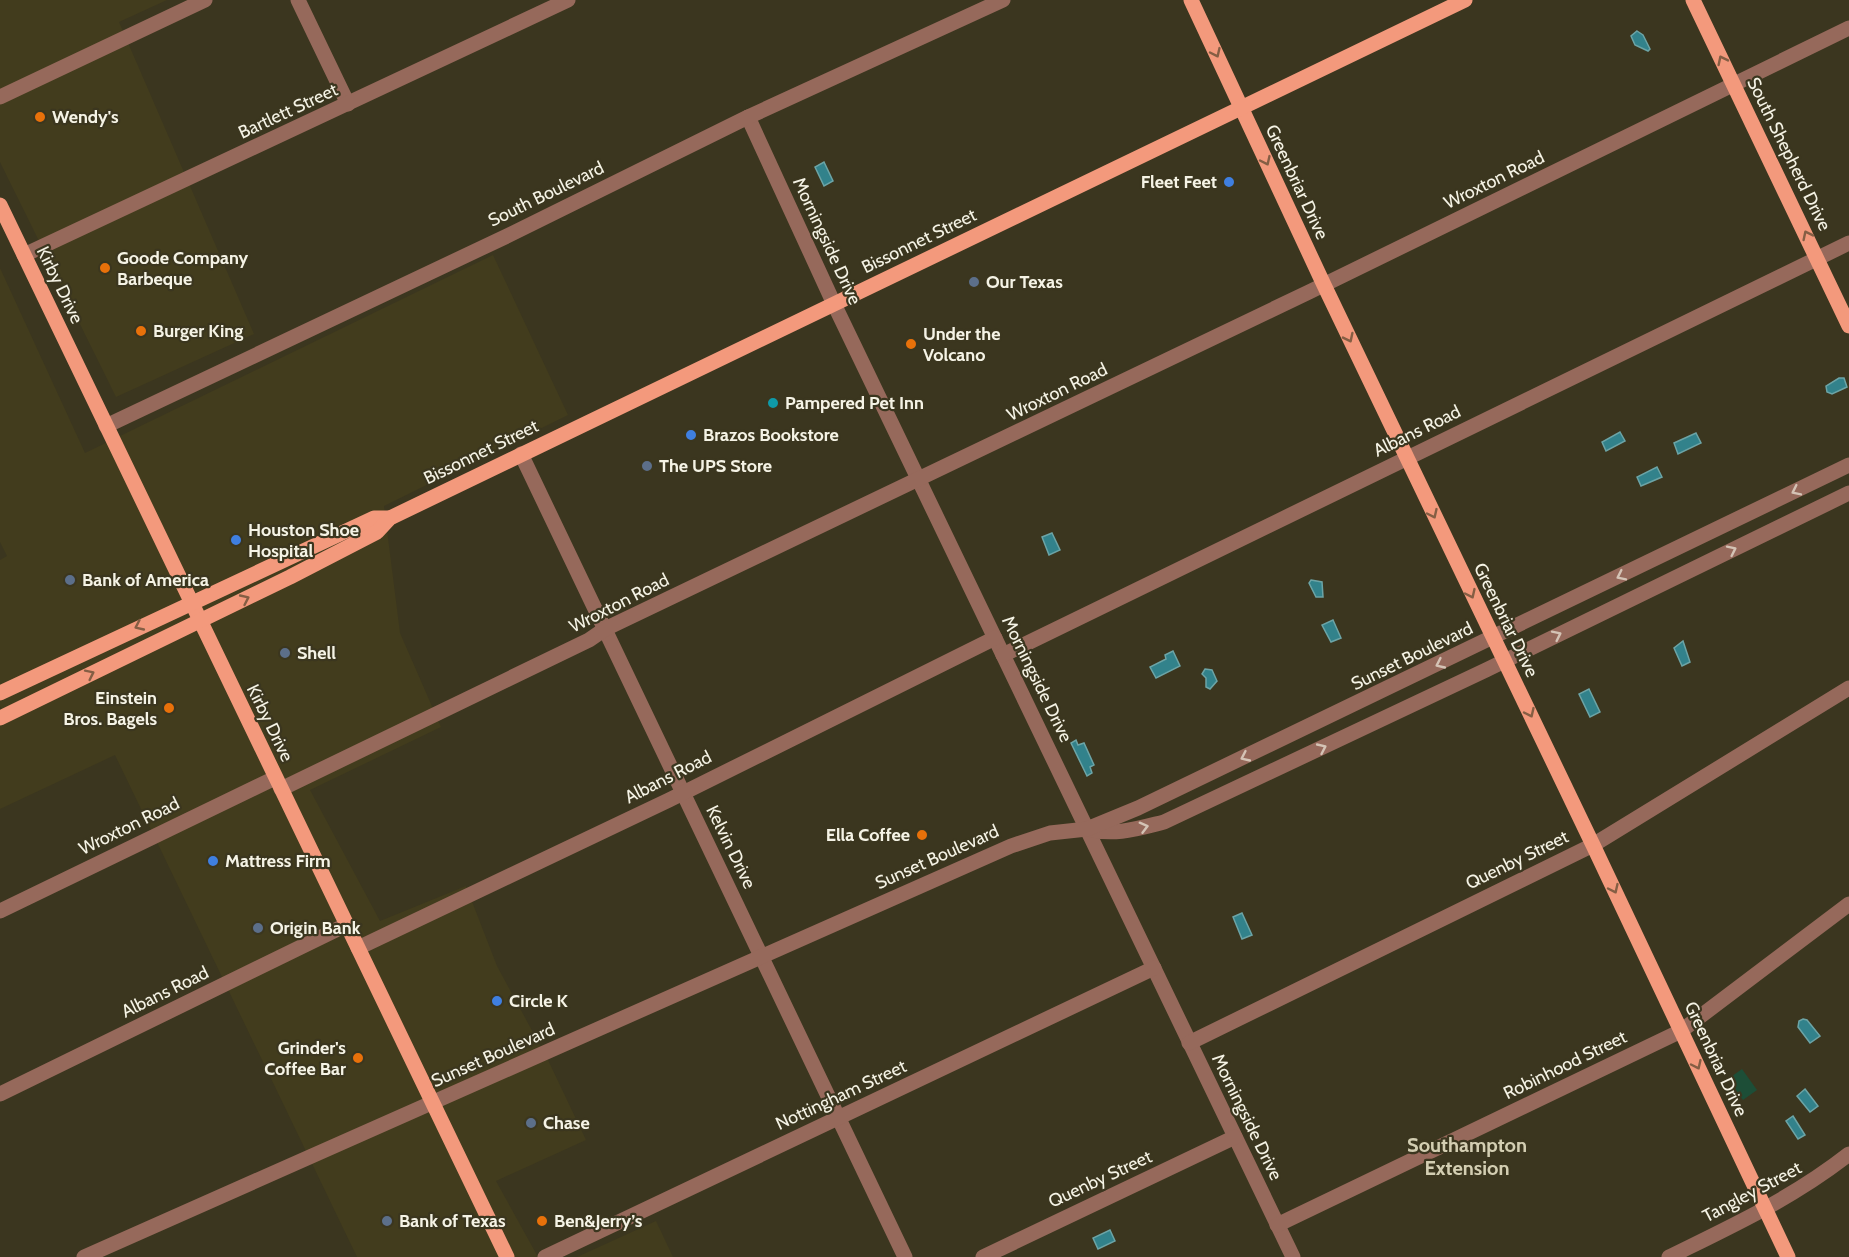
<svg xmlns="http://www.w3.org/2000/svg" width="1849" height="1257" viewBox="0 0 1849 1257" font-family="Cabin,sans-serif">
  <rect width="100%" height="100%" fill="#3b361f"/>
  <g fill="#423c1d">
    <path d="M0 0H167L119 22 254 334 116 397 0 162Z"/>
    <path d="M493 255 568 415 384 506 400 633 441 727 310 790 380 921 466 886 497 966 548 1060 586 1140 496 1181 538 1257H357L115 755 0 809V726L8 722 0 706V560L7 556 0 542V268L85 453Z"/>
    <path d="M656 1221 673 1257H577Z"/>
  </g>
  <path fill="#1d4e37" d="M1742 1069 1757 1090 1743 1100 1728 1079Z"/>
  <g fill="#32828b" stroke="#6ca4a6" stroke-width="1.5">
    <path d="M1637 31 1643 35 1650 49 1648 51 1635 45 1631 36Z"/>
    <path d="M824 162 833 181 824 186 815 167Z"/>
    <path d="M1839 378H1844L1847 387 1832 394 1827 392 1826 386Z"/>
    <path d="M1620 432 1625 441 1606 451 1602 442Z"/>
    <path d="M1696 433 1701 443 1678 454 1674 443Z"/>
    <path d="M1657 467 1662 477 1641 486 1637 477Z"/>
    <path d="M1052 533 1060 550 1049 555 1042 537Z"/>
    <path d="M1311 580 1322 582 1323 597H1316L1309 583Z"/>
    <path d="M1333 620 1341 638 1331 642 1322 625Z"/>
    <path d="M1683 641 1690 662 1682 666 1674 648Z"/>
    <path d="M1173 651 1180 666 1156 678 1150 667 1166 659 1165 655Z"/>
    <path d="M1205 669 1212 670 1217 681 1210 689 1206 687V678L1202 674Z"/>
    <path d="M1589 689 1600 712 1590 717 1579 694Z"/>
    <path d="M1076 740 1078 745 1084 743 1094 765 1090 767 1092 773 1087 776 1071 743Z"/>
    <path d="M1242 913 1252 935 1242 939 1233 917Z"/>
    <path d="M1803 1019 1807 1020 1820 1036 1810 1043 1798 1027 1799 1021Z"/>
    <path d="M1805 1089 1818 1106 1810 1112 1797 1096Z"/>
    <path d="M1793 1116 1805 1135 1798 1139 1786 1121Z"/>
    <path d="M1110 1230 1115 1241 1098 1249 1093 1238Z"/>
  </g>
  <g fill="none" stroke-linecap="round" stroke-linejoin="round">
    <g stroke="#96695b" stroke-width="15">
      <path d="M298 0 348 104"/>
      <path d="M0 97 205 0"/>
      <path d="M748 117 834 304 1293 1257"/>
      <path d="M24 255 568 0"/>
      <path d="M106 426 507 236 748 117 1003 0"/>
      <path d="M521 454 905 1257"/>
      <path d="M1003 655 1849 243"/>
      <path d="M281 789 589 640 605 629 1309 292 1849 28"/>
      <path d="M1087 829C1115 836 1136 829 1164 822L1486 670 1849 493"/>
      <path d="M0 911 275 778"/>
      <path d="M358 948 669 800 995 638"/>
      <path d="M1189 1043 1593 845 1849 688"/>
      <path d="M0 1094 346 925"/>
      <path d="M1277 1225 1681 1031 1849 904"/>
      <path d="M84 1257 1011 846 1050 833 1087 829 1138 808 1849 465"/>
      <path d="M545 1257 1154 968"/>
      <path d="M983 1257 1235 1137"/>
      <path d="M1669 1257C1732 1226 1793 1198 1849 1154"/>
    </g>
    <g stroke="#f3997c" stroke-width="15">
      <path d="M1191 0 1324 285 1593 845 1788 1257"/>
      <path d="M1693 0 1849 326"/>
      <path d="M0 205 507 1257"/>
      <path d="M0 693 374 518H390"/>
      <path d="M0 718 290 577 377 532 390 518 1465 0"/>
    </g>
  </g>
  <defs><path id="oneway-chevron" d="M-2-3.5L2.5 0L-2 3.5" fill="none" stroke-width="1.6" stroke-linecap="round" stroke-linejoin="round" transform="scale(1.5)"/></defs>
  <g stroke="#855e44">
    <use href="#oneway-chevron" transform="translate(1216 53) rotate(65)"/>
    <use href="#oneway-chevron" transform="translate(1722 60) rotate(-116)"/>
    <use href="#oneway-chevron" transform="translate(1266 161) rotate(65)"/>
    <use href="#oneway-chevron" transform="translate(1807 235) rotate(-116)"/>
    <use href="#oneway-chevron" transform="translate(1349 338) rotate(64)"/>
    <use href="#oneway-chevron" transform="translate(1433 514) rotate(65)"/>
    <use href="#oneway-chevron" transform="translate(1471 594) rotate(65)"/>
    <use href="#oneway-chevron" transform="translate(245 599) rotate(-25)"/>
    <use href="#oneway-chevron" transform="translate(139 626) rotate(155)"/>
    <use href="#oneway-chevron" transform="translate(90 674) rotate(-26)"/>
    <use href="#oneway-chevron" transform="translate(1530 713) rotate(65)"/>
    <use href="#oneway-chevron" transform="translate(1614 889) rotate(65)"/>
    <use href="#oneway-chevron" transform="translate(1697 1065) rotate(65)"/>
  </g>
  <g stroke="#d4c3b5">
    <use href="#oneway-chevron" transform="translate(1796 491) rotate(154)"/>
    <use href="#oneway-chevron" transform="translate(1732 550) rotate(-26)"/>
    <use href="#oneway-chevron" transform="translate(1621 576) rotate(154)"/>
    <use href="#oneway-chevron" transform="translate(1557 635) rotate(-26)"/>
    <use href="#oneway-chevron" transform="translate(1440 664) rotate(155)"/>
    <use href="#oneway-chevron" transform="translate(1322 748) rotate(-25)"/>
    <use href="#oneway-chevron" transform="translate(1245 757) rotate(155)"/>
    <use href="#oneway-chevron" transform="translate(1144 827) rotate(-15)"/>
  </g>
  <g fill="#e8710a" stroke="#3b361f" stroke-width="2">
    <circle cx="40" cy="117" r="6"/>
    <circle cx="105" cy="268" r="6"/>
    <circle cx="141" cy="331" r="6"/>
    <circle cx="911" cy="344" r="6"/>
    <circle cx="169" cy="708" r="6"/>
    <circle cx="922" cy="835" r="6"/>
    <circle cx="358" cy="1058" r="6"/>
    <circle cx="542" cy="1221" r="6"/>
  </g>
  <g fill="#3f7fe0" stroke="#3b361f" stroke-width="2">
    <circle cx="1229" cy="182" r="6"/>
    <circle cx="691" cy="435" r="6"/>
    <circle cx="236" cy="540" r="6"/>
    <circle cx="213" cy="861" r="6"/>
    <circle cx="497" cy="1001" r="6"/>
  </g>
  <g fill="#5c6f8a" stroke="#3b361f" stroke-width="2">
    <circle cx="974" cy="282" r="6"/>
    <circle cx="647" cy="466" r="6"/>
    <circle cx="70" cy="580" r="6"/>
    <circle cx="285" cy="653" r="6"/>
    <circle cx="258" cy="928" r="6"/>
    <circle cx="531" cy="1123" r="6"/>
    <circle cx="387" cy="1221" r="6"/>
  </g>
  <circle fill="#0f9aa8" stroke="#3b361f" stroke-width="2" cx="773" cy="403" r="6"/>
  <g text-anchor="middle" stroke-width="4.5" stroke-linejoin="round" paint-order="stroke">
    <g font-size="18" fill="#f5f3e5" stroke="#3b361f">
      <text transform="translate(288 111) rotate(-25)" y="6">Bartlett Street</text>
      <text transform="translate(1789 154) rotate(64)" y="6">South Shepherd Drive</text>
      <text transform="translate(1494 180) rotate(-26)" y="6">Wroxton Road</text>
      <text transform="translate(1297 182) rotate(65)" y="6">Greenbriar Drive</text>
      <text transform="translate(546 194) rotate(-26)" y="6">South Boulevard</text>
      <text transform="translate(827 241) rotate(65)" y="6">Morningside Drive</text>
      <text transform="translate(919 241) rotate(-26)" y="6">Bissonnet Street</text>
      <text transform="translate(60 285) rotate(64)" y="6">Kirby Drive</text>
      <text transform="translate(1057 392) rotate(-26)" y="6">Wroxton Road</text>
      <text transform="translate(1417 431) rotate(-26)" y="6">Albans Road</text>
      <text transform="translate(481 452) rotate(-26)" y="6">Bissonnet Street</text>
      <text transform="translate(619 603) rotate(-27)" y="6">Wroxton Road</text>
      <text transform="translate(1506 620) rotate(64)" y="6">Greenbriar Drive</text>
      <text transform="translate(1412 656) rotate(-26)" y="6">Sunset Boulevard</text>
      <text transform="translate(1037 679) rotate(64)" y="6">Morningside Drive</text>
      <text transform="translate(270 723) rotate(64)" y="6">Kirby Drive</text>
      <text transform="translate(668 777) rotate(-27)" y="6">Albans Road</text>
      <text transform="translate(129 826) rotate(-26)" y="6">Wroxton Road</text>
      <text transform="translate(731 847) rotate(64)" y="6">Kelvin Drive</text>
      <text transform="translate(937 857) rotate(-24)" y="6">Sunset Boulevard</text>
      <text transform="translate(1517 860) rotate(-26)" y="6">Quenby Street</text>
      <text transform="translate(165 992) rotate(-26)" y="6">Albans Road</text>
      <text transform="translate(493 1055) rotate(-24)" y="6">Sunset Boulevard</text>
      <text transform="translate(1716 1059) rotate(65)" y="6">Greenbriar Drive</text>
      <text transform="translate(1565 1065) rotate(-26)" y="6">Robinhood Street</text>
      <text transform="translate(841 1095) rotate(-25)" y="6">Nottingham Street</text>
      <text transform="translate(1247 1117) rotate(64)" y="6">Morningside Drive</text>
      <text transform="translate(1100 1179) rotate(-25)" y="6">Quenby Street</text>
      <text transform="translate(1752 1192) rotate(-28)" y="6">Tangley Street</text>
    </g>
    <g font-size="18" font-weight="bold" fill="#f5f3e5" stroke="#3b361f" text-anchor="start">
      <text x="52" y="123">Wendy's</text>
      <text x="1217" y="188" text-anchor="end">Fleet Feet</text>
      <text x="117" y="264">Goode Company<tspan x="117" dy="21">Barbeque</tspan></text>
      <text x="986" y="288">Our Texas</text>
      <text x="153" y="337">Burger King</text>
      <text x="923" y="340">Under the<tspan x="923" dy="21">Volcano</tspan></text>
      <text x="785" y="409">Pampered Pet Inn</text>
      <text x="703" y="441">Brazos Bookstore</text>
      <text x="659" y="472">The UPS Store</text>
      <text x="248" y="536">Houston Shoe<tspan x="248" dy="21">Hospital</tspan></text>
      <text x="82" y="586">Bank of America</text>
      <text x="297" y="659">Shell</text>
      <text x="157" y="704" text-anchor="end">Einstein<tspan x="157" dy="21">Bros. Bagels</tspan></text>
      <text x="910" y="841" text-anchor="end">Ella Coffee</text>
      <text x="225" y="867">Mattress Firm</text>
      <text x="270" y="934">Origin Bank</text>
      <text x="509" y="1007">Circle K</text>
      <text x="346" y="1054" text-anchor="end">Grinder's<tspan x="346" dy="21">Coffee Bar</tspan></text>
      <text x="543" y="1129">Chase</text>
      <text x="399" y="1227">Bank of Texas</text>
      <text x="554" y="1227">Ben&amp;Jerry’s</text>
    </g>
    <g font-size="20" font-weight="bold" fill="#d3ceb2" stroke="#3b361f">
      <text x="1467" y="1152">Southampton<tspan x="1467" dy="23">Extension</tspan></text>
    </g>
  </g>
</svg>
